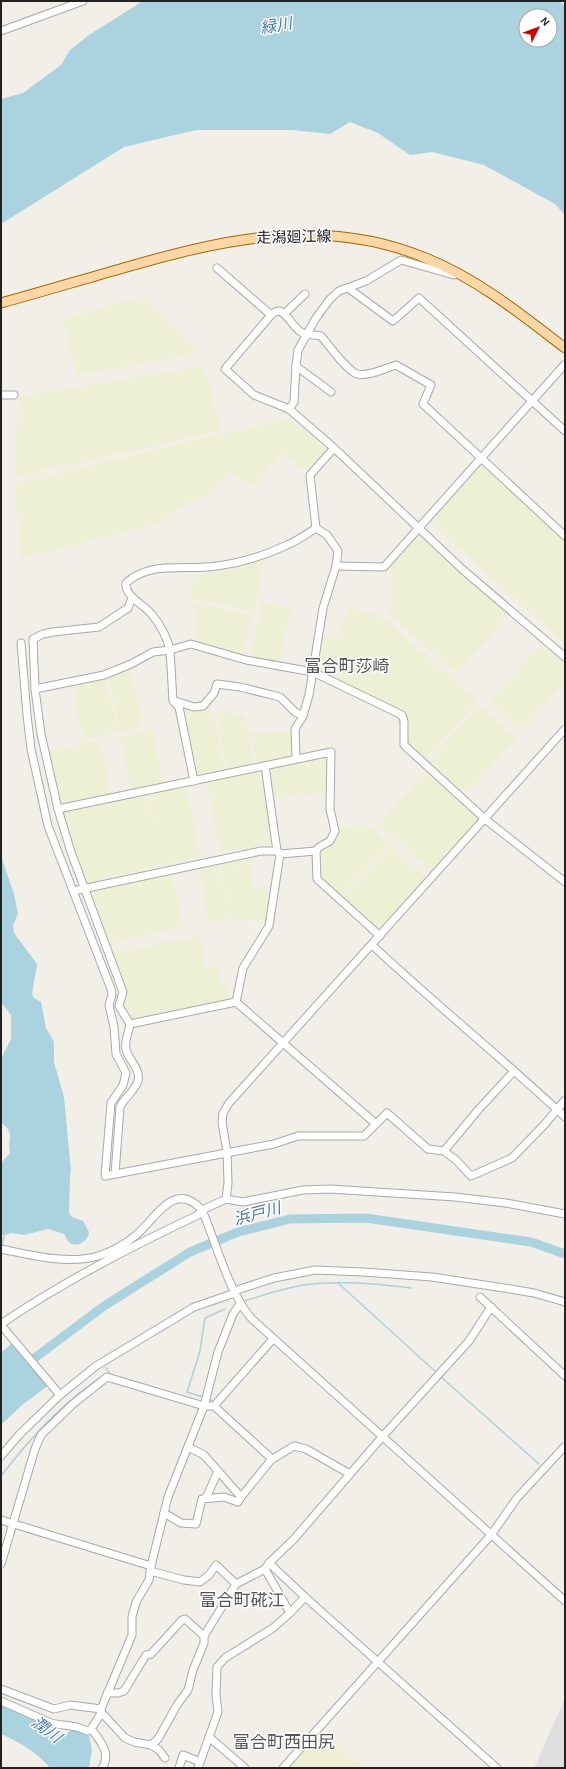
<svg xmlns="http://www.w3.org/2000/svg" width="566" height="1769" viewBox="0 0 566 1769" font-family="Karla,'Noto Sans JP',sans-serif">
  <rect width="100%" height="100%" fill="#f2efe9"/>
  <path fill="#e0dfdf" d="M565 1698V1768H534Z"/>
  <g fill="#eef0d5">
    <path d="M141 297 199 353 76 376 63 319Z"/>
    <path d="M204 366 221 431 15 477 18 397Z"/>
    <path d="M289 418 330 453 302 471 282 453 252 488 231 471 197 503 187 501 159 524 21 559 14 484Z"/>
    <path d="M479 460 565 538V644L427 520Z"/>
    <path d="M419 532 510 613 457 674 390 615 393 572 385 566Z"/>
    <path d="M264 560 254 612 192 599 191 578Z"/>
    <path d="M193 602 252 615 243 654 202 645 196 641Z"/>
    <path d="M262 602 291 608 279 663 250 657Z"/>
    <path d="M348 606 386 619 477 702 424 760 406 743 402 715 313 672 317 634 336 640Z"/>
    <path d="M542 644 565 664V683L521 731 488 701Z"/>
    <path d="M130 667 143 726 120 732 108 677Z"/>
    <path d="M106 677 118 732 83 739 72 684Z"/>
    <path d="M479 705 517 738 465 796 428 762Z"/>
    <path d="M182 707 214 712 225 770 196 776Z"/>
    <path d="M216 711 245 715 254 764 227 770Z"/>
    <path d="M153 729 163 784 131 791 120 736Z"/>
    <path d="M291 732 293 756 256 763 251 733Z"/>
    <path d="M100 741 112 796 61 806 49 752Z"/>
    <path d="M329 755 327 791 275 799 270 768Z"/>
    <path d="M426 770 481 818 432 873 379 824Z"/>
    <path d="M259 771 267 810 271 846 264 845 220 853 206 781Z"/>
    <path d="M186 785 201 856 87 883 75 854 61 811 147 794 160 851 149 794Z"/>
    <path d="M337 825 371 827 389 844 341 896 319 878 318 854 333 844 337 836Z"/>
    <path d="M391 845 428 879 379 933 342 899Z"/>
    <path d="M248 858 254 887H266L270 908 266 924 256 921 231 919 220 864 233 862 238 888 234 861Z"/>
    <path d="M219 865 230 919 209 922 199 868Z"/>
    <path d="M171 873 184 927 110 943 89 890Z"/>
    <path d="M200 935 206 968 219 966 223 984H226L231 1000 131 1020 128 1012 122 1004 127 992 112 953Z"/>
    <path d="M322 1729 364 1768H286Z"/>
  </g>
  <g fill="#aad3df" fill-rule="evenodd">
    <path d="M143 1H559L565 6V215L555 204 484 165 432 152 410 155 378 133 350 122 330 134 292 130H196L124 147 1 224V99L23 93 61 65 70 50 89 35ZM526 16H550V40H526Z"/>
    <path d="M1 856 14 894 18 914 13 925 14 933 37 964 32 994 34 998 41 1002 46 1028 54 1042V1062L64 1097 71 1171 70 1175 69 1213 72 1217 83 1221 89 1232C89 1240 78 1248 70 1243 67 1241 66 1237 64 1234L48 1229 24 1235 12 1233 4 1235 1 1234 2 1162 10 1153C7 1137 16 1135 1 1122V1059L11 1039V1015L1 1002Z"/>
    <path d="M13 1342 50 1384 21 1406 1 1425V1353Z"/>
    <path d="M1 1705 43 1723 57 1734 64 1737 74 1727 89 1736 92 1749 89 1768H50C37 1752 19 1742 1 1734Z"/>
  </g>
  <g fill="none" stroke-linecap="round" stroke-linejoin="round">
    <g stroke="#aad3df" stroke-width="1.5">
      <path d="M2 1247 4 1235"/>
      <path d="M338 1283 437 1373"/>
      <path d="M245 1301C264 1295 284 1288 304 1285 340 1280 375 1284 411 1288"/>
      <path d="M106 1374 109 1372 106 1368"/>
      <path d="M440 1376 539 1464"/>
      <path d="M203 1397 187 1392 200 1351 205 1318 225 1309"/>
      <path d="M210 1399 214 1403"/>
      <path d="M272 1455 295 1442 304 1445"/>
      <path d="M323 1455 348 1469"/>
      <path d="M1 1476C30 1438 63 1402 103 1376"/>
    </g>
    <path stroke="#aad3df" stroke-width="9" d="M24 1366 104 1306 190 1252 238 1232 290 1219 366 1218 531 1242 565 1254"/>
    <g stroke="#a9a9a9" stroke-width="9">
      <g id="minor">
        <path d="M1 31 83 1"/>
        <path d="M217 268 271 315"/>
        <path d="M348 288 393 321 419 298 565 431"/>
        <path d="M285 313 305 294"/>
        <path d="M296 366 331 392"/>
        <path d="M2 395H14"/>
        <path d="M289 409 294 402 296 366 298 350 316 318 330 299 339 291 366 281 401 260 454 275"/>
        <path d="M316 528 310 475 334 448"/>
        <path d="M565 536 423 404 431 385 396 365C386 368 368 377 357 374 346 370 329 345 321 336 315 335 307 335 301 332 293 327 289 316 280 311L275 312 271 315 225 369 254 395 289 409 334 448 462 569 565 657"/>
        <path d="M336 566 384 567 565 364"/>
        <path d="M21 643 27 715 31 749 48 826 111 989 112 995 109 1005 114 1027 116 1054 126 1073 123 1085 111 1103 105 1176 274 1144 298 1136H364L387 1113 428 1149 444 1151 456 1160 471 1176 512 1158 545 1124 565 1100"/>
        <path d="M35 689 104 675 131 664 153 652 170 650 191 644 246 660 313 672 402 715 404 721V745L485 819 565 882"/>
        <path d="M175 701 194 707 203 706 214 693 217 684 240 687 280 697 295 712 303 716"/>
        <path d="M296 758 295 729 303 716 309 695 323 608 336 566 338 551 327 535 316 528"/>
        <path d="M194 781 179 707 173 701 170 650C167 637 161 626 153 616 146 605 124 597 126 583 151 560 185 571 217 566 240 563 266 555 287 545 297 541 307 534 316 528"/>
        <path d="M58 809 331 752 330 809 335 831 330 841 319 847 316 851 317 879 380 936"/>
        <path d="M280 854 316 851"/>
        <path d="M73 891 261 851H277"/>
        <path d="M372 945C435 1004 502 1058 565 1117"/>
        <path d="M236 1002 243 968 269 926 280 854 277 851 265 766"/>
        <path d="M236 1002 376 1124"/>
        <path d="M130 1024 236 1002"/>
        <path d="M444 1151 479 1109 514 1071"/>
        <path d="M115 1174 120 1107C124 1098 135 1091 138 1081 141 1068 128 1060 126 1049 124 1041 129 1032 130 1024L119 1006 123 992 71 852 58 809 41 734 35 689 33 639 43 634 53 632 99 627 128 608 132 598"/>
        <path d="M226 1199 243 1202 303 1190 330 1189 455 1197 506 1203 565 1214"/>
        <path d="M1 1249C31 1255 68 1265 98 1256 111 1252 124 1245 135 1236 156 1219 174 1179 202 1210 216 1242 229 1294 252 1319L565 1601"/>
        <path d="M234 1291 274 1278 315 1270 363 1272 432 1277 504 1288 534 1293 565 1302"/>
        <path d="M480 1297 565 1376"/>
        <path d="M1 1324C64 1281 130 1247 198 1215L202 1210 226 1199 228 1183 227 1152 222 1122 223 1113 229 1103 565 729"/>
        <path d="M1 1325 60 1395"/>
        <path d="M214 1406 272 1459"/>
        <path d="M188 1447 204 1455 241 1497 271 1460 294 1446 306 1449 350 1474"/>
        <path d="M1 1456 19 1435 60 1395 96 1366 194 1307 235 1293"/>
        <path d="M206 1498 218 1471"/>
        <path d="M164 1513 181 1523 196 1524 202 1499 224 1497 238 1502 241 1497"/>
        <path d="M1 1520 151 1566"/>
        <path d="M269 1563 305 1597 497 1768"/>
        <path d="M1 1564 35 1449 41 1435 73 1404 107 1377 204 1406H214L273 1339"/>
        <path d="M150 1571 184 1580 200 1582 209 1575 216 1565 236 1584 265 1569 269 1563 294 1539 382 1437 469 1341 491 1307"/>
        <path d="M290 1613 305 1597"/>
        <path d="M1 1689 54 1709 70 1705 101 1709"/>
        <path d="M107 1693H118L124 1691 146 1655 151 1654 182 1620 185 1619 204 1636 236 1584"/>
        <path d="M1 1701 51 1723C66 1727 71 1723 87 1731L91 1729"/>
        <path d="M101 1712 125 1738 134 1742 151 1745 159 1750 165 1758"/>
        <path d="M91 1729 100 1715 101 1709 132 1635V1617L136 1602 149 1580 151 1566 168 1497 204 1406 218 1352 233 1314 240 1304"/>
        <path d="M91 1729C100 1740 112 1754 102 1768"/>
        <path d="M209 1737 245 1768"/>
        <path d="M151 1745 158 1739 177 1705 188 1690 193 1670 204 1643V1636"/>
        <path d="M179 1768 183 1755 200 1762"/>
        <path d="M198 1768 218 1712 216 1695 217 1667 225 1658 273 1628 290 1613 265 1569"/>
        <path d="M283 1768 491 1535 517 1498 565 1446"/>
      </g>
    </g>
    <g stroke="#a06b00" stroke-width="11">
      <path id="major" d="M1 303C41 292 81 280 120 269 223 239 326 215 428 259 479 280 522 315 565 348"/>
    </g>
    <use href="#minor" stroke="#fff" stroke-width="7"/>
    <use href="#major" stroke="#fcd6a4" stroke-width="9"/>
  </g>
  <g text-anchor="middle" stroke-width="3" stroke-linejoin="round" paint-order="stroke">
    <g font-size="15" fill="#222" stroke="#fff">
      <text transform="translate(294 237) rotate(-1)" y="5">走潟廻江線</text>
    </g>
    <g font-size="16" font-style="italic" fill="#4a7aab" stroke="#fff">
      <text transform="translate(276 25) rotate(-10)" y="6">緑川</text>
      <text transform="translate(257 1213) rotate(-15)" y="6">浜戸川</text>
      <text transform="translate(47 1729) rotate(37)" y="6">潤川</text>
    </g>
    <g font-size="17" fill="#555" stroke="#fff">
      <text x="347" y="672">富合町莎崎</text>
      <text x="242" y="1606">富合町硴江</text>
      <text x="284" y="1748">富合町西田尻</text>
    </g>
  </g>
  <rect width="566" height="1769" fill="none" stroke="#222222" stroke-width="4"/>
  <g transform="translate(538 28) rotate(48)"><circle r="19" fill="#ffffff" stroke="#a7a7a7"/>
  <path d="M0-3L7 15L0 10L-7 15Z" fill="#d40000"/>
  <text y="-6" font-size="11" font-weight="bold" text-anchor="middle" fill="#222222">N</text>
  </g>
</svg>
